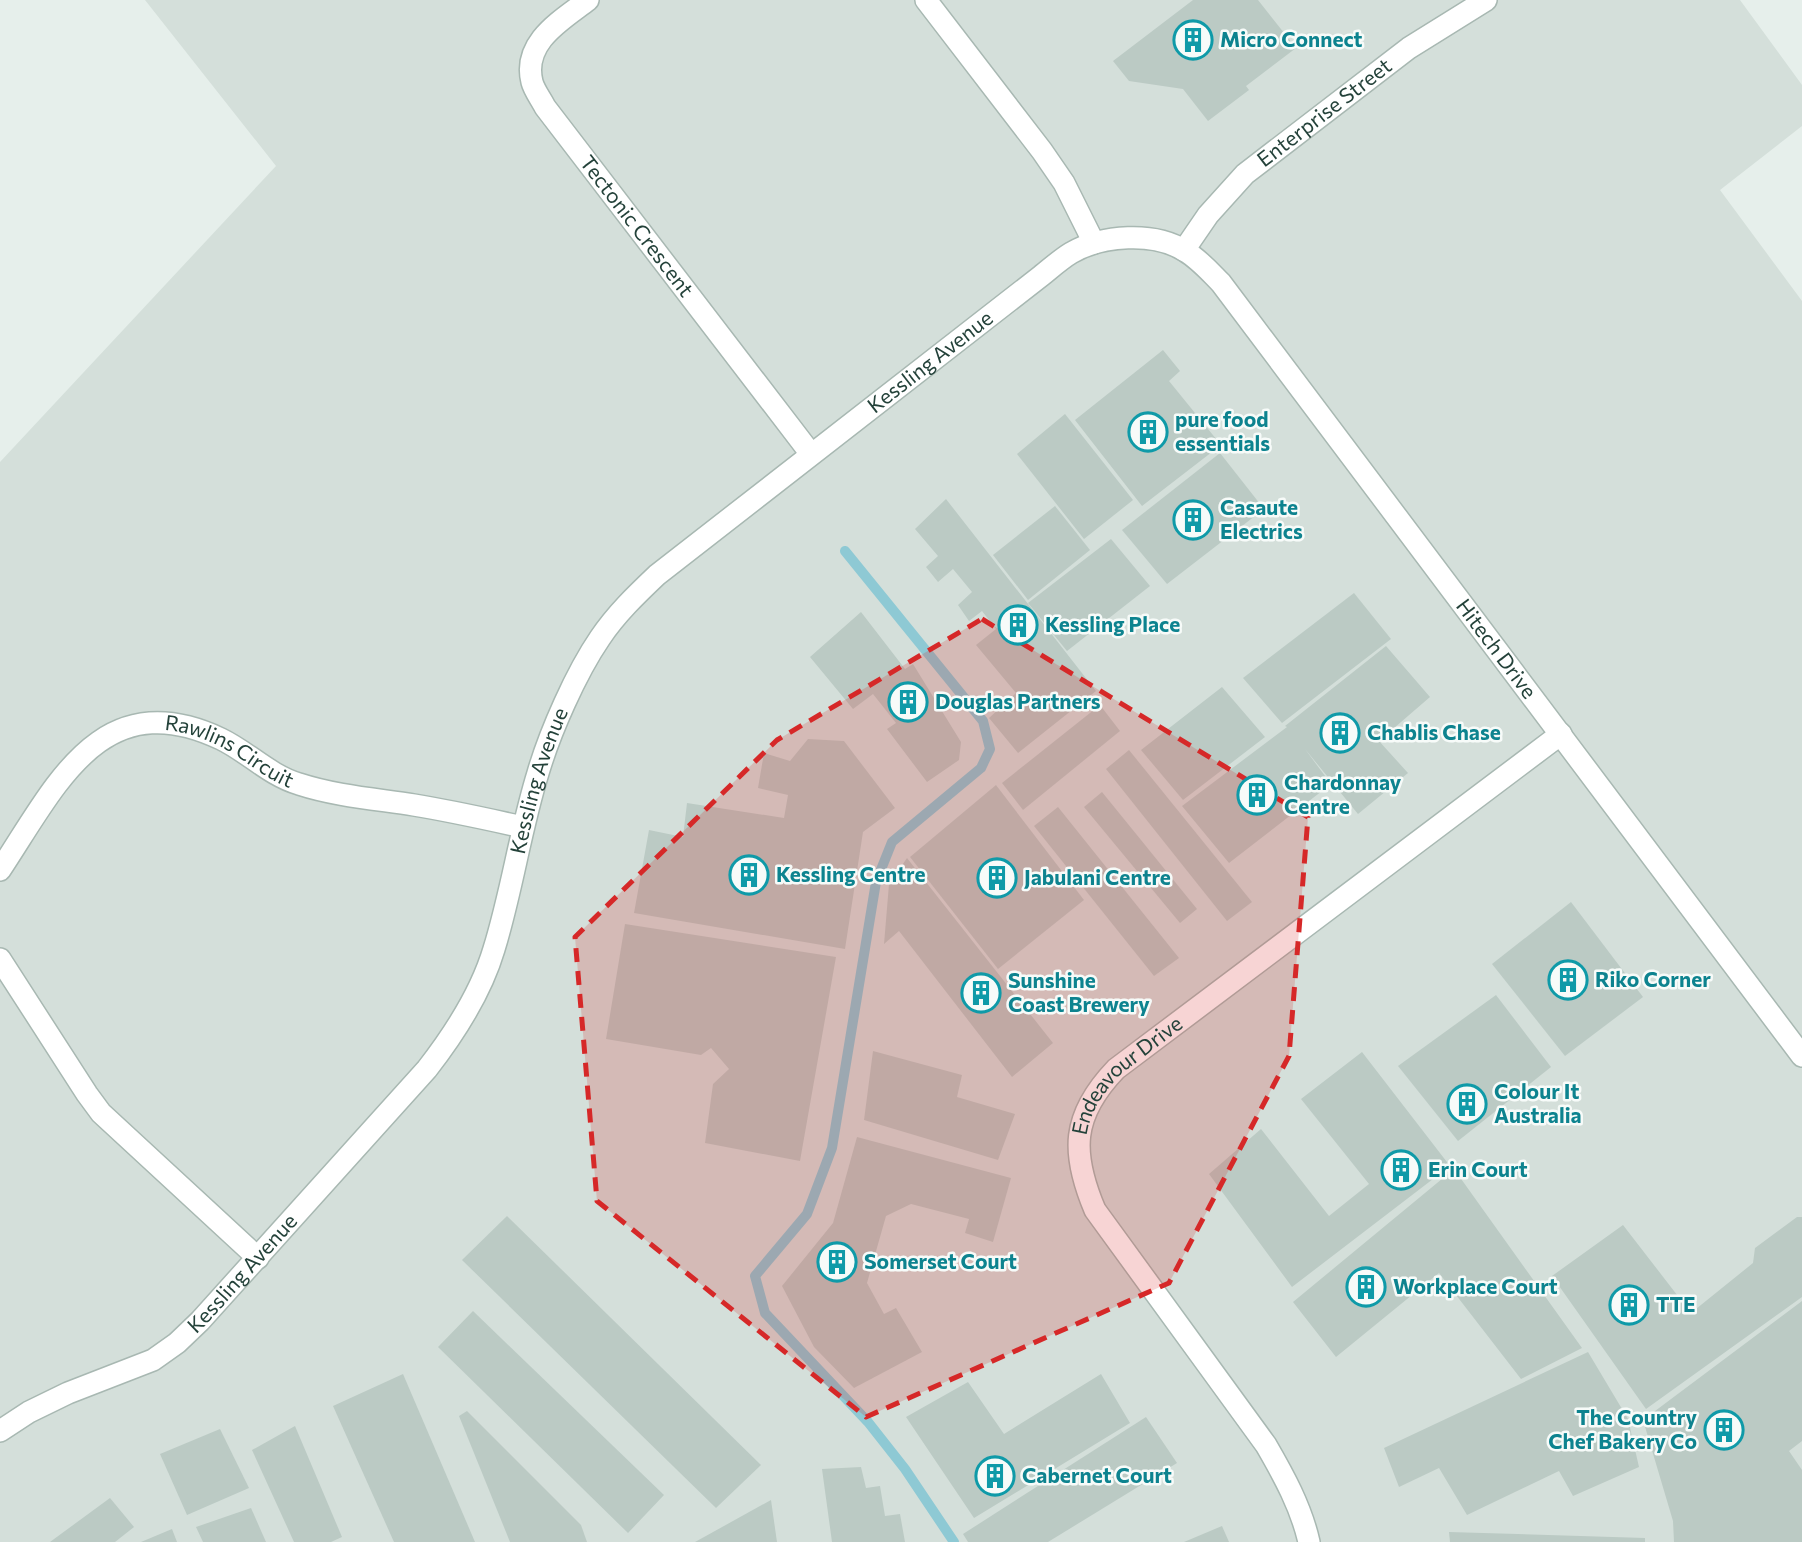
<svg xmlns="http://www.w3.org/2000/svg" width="1802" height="1542" viewBox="0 0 1802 1542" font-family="Commissioner,sans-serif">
  <rect width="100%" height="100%" fill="#e6efeb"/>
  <path fill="#d4dfda" d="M145 0H1740L1802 85V126L1720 190 1802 301V1542H0V462L276 166Z"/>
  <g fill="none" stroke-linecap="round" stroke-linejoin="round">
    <path stroke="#8ec9d4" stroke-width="10" d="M845 551 983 721 990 749 981 768 892 842 876 882 832 1148 807 1214 755 1276 765 1313 868 1422 905 1469 954 1542"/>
  </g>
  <g fill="#bbcac4">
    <path d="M1193 0H1258L1296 48 1246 86 1249 90 1208 121 1183 89 1129 81 1113 61Z"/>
    <path d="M1163 350 1180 371 1169 381 1221 445 1142 506 1075 420Z"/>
    <path d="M1065 414 1133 500 1084 539 1017 454Z"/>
    <path d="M1220 453 1264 509 1167 584 1122 530Z"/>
    <path d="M946 499 1096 691 1018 753 989 718 1016 693 976 645 996 629 982 611 969 621 958 605 972 592 953 569 938 582 926 567 938 556 915 529Z"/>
    <path d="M1055 506 1090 550 1028 600 993 555Z"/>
    <path d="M1111 539 1150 586 1067 651 1028 603Z"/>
    <path d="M1354 593 1391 639 1282 723 1243 678Z"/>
    <path d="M861 612 905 669 913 664 961 742 959 760 927 782 887 729 896 723 873 694 853 709 810 657Z"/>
    <path d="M1386 646 1430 697 1379 741 1408 773 1358 814 1305 749 1331 784 1229 863 1182 806 1287 727 1285 726Z"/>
    <path d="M1222 687 1265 737 1183 800 1141 750Z"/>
    <path d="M1100 705 1120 731 1023 810 1002 783Z"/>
    <path d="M808 739 844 741 895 808 863 832 845 949 634 913 649 830 683 837 687 803 784 818 788 795 758 788 764 753 790 761Z"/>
    <path d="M1129 750 1252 902 1227 921 1106 769Z"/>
    <path d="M996 785 1084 900 998 969 910 857Z"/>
    <path d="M1102 792 1197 909 1180 923 1084 807Z"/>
    <path d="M1058 807 1179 958 1154 976 1034 826Z"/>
    <path d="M907 858 1053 1043 1012 1077 899 931 884 944 889 884Z"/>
    <path d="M1571 902 1643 997 1565 1056 1492 964Z"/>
    <path d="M625 924 836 957 800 1161 705 1143 713 1084 729 1069 711 1048 701 1055 606 1039Z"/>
    <path d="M1496 995 1551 1067 1458 1141 1398 1066Z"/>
    <path d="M873 1051 962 1075 957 1097 1015 1114 998 1160 864 1120Z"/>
    <path d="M1362 1052 1450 1166 1292 1287 1209 1174 1261 1129 1329 1216 1369 1184 1301 1099Z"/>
    <path d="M857 1137 1011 1178 993 1242 965 1233 969 1219 911 1204 886 1216 867 1283 884 1314 896 1308 922 1352 854 1388 814 1347 782 1286 833 1223Z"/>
    <path d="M1454 1169 1582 1348 1521 1379 1439 1273 1336 1357 1293 1302Z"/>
    <path d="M507 1216 761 1465 716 1508 462 1260Z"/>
    <path d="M1797 1217H1802V1297L1646 1409 1552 1276 1623 1225 1691 1313 1753 1263 1755 1248Z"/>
    <path d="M1802 1301V1441L1789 1451 1802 1470V1542H1674L1673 1521 1643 1420Z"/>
    <path d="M473 1311 664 1495 628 1533 438 1347Z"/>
    <path d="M1588 1352 1628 1419 1639 1467 1573 1496 1559 1471 1467 1515 1439 1468 1399 1487 1384 1448Z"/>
    <path d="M403 1374 475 1542H394L333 1406Z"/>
    <path d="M1101 1374 1130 1423 974 1518 906 1417 968 1382 1004 1434Z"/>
    <path d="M467 1411 581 1525 587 1542H510L459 1416Z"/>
    <path d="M1146 1417 1177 1463 1048 1542H968L963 1534Z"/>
    <path d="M295 1426 342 1537 331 1542H294L252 1450Z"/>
    <path d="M220 1429 249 1488 187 1515 160 1454Z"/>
    <path d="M861 1467 866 1488 880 1486 885 1516 900 1514 905 1542H832L822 1469Z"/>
    <path d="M110 1498 134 1527 115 1542H50Z"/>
    <path d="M771 1500 777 1542H695Z"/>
    <path d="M251 1508 266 1542H203L196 1527Z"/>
    <path d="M1222 1526 1229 1542H1184Z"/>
    <path d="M172 1529 177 1542H141Z"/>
    <path d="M1449 1532 1645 1538V1542H1450Z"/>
  </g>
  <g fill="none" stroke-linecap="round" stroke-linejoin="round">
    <g stroke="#a8b8b2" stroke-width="24">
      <g id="minor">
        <path id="s1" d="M588 0C562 20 522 42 532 82 534 90 541 99 545 107L811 454"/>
        <path d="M926 0 1042 151 1064 183 1094 243"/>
        <path id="s2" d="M1184 250 1208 215 1245 174 1409 48 1486 0"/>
        <path id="s3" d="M0 870C56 786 101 682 221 739 248 752 269 775 299 784 336 796 375 799 414 805 451 811 487 819 523 827"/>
        <path d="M0 959 87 1094 101 1113 258 1258"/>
        <path id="s4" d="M0 1431 29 1412 68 1393 153 1360 177 1343 200 1321 427 1069C455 1033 481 993 494 949 512 891 520 831 538 773 550 732 576 673 600 638 616 614 637 594 657 575L1041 276C1051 268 1061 259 1071 253 1102 235 1154 231 1185 251 1199 259 1210 272 1221 283L1802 1056"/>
        <path id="s5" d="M1309 1542C1301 1507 1284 1476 1266 1445L1095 1210C1071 1153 1071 1116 1116 1069L1561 734"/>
      </g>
    </g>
    <use href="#minor" stroke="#fff" stroke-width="21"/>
  </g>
  <path fill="#d62828" fill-opacity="0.2" stroke="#d62828" stroke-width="5" stroke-dasharray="14 9" stroke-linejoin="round" d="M982 619 1308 817 1289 1056 1169 1283 866 1417 597 1201 575 937 777 740Z"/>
  <defs>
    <g id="building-ring" transform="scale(2.0125)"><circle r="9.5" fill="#f7fbf9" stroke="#0f9aa8" stroke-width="1.5"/><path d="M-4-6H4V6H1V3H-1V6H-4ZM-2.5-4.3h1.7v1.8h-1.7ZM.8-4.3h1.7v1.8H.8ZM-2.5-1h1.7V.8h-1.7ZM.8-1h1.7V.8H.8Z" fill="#0f9aa8"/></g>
  </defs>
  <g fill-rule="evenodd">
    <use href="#building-ring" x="1193" y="40"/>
    <use href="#building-ring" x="1148" y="432"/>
    <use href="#building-ring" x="1193" y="520"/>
    <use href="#building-ring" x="1018" y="625"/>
    <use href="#building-ring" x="908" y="702"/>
    <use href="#building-ring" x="1340" y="733"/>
    <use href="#building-ring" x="1257" y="795"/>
    <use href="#building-ring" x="749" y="875"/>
    <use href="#building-ring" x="997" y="878"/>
    <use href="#building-ring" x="1568" y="980"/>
    <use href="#building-ring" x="981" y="993"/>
    <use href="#building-ring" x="1467" y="1104"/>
    <use href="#building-ring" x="1401" y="1170"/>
    <use href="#building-ring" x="837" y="1262"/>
    <use href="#building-ring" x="1366" y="1287"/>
    <use href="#building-ring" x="1629" y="1305"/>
    <use href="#building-ring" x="1724" y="1430"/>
    <use href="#building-ring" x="995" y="1476"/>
  </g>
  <g text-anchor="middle" stroke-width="5" stroke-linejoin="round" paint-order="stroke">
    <g font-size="21" font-weight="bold" fill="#0d838f" stroke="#f7fbf9" text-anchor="start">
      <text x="1220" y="47">Micro Connect</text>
      <text x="1175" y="427">pure food<tspan x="1175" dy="24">essentials</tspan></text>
      <text x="1220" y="515">Casaute<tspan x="1220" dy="24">Electrics</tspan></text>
      <text x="1045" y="632">Kessling Place</text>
      <text x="935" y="709">Douglas Partners</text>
      <text x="1367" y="740">Chablis Chase</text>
      <text x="1284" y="790">Chardonnay<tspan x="1284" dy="24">Centre</tspan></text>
      <text x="776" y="882">Kessling Centre</text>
      <text x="1024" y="885">Jabulani Centre</text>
      <text x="1595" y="987">Riko Corner</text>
      <text x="1008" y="988">Sunshine<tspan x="1008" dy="24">Coast Brewery</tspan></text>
      <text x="1494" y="1099">Colour It<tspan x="1494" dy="24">Australia</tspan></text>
      <text x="1428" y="1177">Erin Court</text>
      <text x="864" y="1269">Somerset Court</text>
      <text x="1393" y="1294">Workplace Court</text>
      <text x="1656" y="1312">TTE</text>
      <text x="1697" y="1425" text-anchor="end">The Country<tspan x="1697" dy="24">Chef Bakery Co</tspan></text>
      <text x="1022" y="1483">Cabernet Court</text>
    </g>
    <g font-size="21" fill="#24423a" stroke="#f7fbf9">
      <text dy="7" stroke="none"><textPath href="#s2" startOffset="198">Enterprise Street</textPath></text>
      <text dy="7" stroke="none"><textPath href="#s1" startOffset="285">Tectonic Crescent</textPath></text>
      <text dy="7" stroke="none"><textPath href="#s4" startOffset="1470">Kessling Avenue</textPath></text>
      <text dy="7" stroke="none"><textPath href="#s4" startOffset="2273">Hitech Drive</textPath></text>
      <text dy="7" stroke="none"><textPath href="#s3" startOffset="304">Rawlins Circuit</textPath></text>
      <text dy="7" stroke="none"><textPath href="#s4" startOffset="882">Kessling Avenue</textPath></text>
      <text dy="7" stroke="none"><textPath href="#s5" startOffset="553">Endeavour Drive</textPath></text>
      <text dy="7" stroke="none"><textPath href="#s4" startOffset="294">Kessling Avenue</textPath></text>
    </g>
  </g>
</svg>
